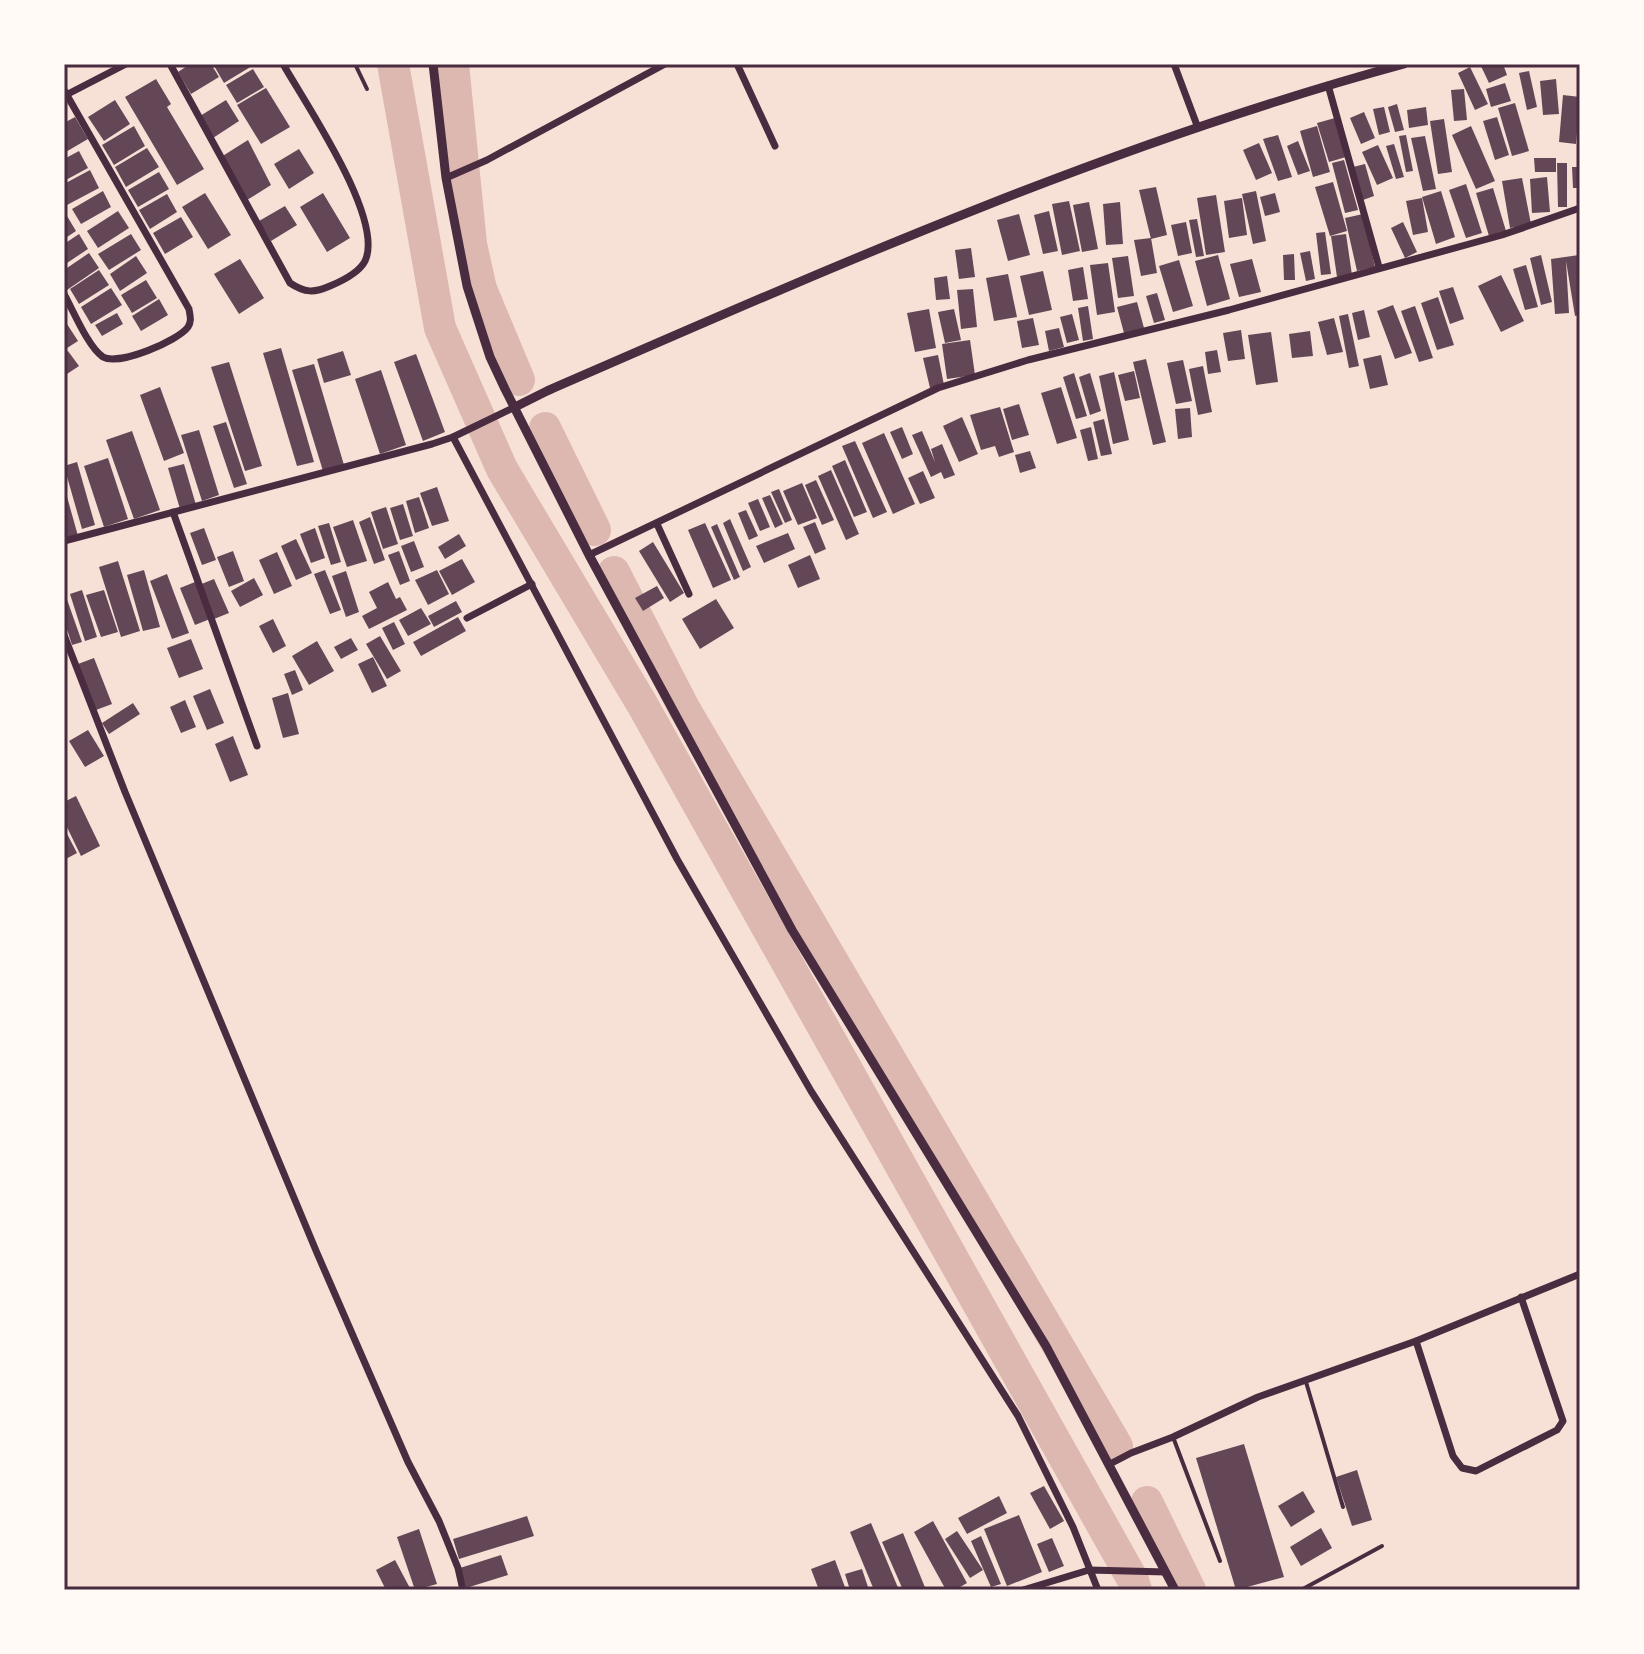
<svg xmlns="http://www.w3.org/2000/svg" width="1644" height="1654" viewBox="0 0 1644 1654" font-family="Lato,sans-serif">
  <rect width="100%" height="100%" fill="#f7e1d7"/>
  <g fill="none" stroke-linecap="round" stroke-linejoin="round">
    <g stroke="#dcb8b0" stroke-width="32">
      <path d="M393 64 440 328 502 469 642 704 1133 1580 1136 1590"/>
      <path d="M453 64 471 244 481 289 519 380"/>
      <path d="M545 428 595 530"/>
      <path d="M614 572 684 708 1117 1446"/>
      <path d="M1147 1502 1190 1590"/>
    </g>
  </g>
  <g fill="#644757">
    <path d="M190 64H211L219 77 191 94 178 72Z"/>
    <path d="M213 64H250L252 66 224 83Z"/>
    <path d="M1480 64H1503L1507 75 1489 83Z"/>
    <path d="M1470 67 1488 104 1475 110 1458 73Z"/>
    <path d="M253 69 264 87 237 103 226 85Z"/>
    <path d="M1529 71 1537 107 1527 110 1519 73Z"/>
    <path d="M156 79 171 104 167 107 204 169 177 185 125 97Z"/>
    <path d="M1556 79 1559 114 1543 115 1540 81Z"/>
    <path d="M1505 83 1511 101 1491 107 1486 89Z"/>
    <path d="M266 88 290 127 261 144 237 105Z"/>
    <path d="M1464 89 1467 120 1454 121 1451 90Z"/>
    <path d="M1563 95 1580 97 1576 144 1559 142Z"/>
    <path d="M115 100 130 124 104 141 88 117Z"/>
    <path d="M226 100 239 121 213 138 200 116Z"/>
    <path d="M1515 103 1529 151 1512 156 1498 108Z"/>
    <path d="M1397 104 1404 130 1395 132 1388 107Z"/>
    <path d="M1384 107 1390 132 1379 135 1373 109Z"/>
    <path d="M1426 107 1428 125 1409 128 1407 110Z"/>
    <path d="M1364 112 1375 138 1361 144 1350 118Z"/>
    <path d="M75 117 88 139 64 153V123Z"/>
    <path d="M1497 117 1509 155 1495 160 1483 121Z"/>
    <path d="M1335 118 1346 157 1329 162 1317 123Z"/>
    <path d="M1444 119 1452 172 1438 174 1430 121Z"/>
    <path d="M134 126 145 146 114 165 102 145Z"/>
    <path d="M1317 126 1330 172 1313 177 1300 131Z"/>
    <path d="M1471 126 1495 181 1476 189 1452 135Z"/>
    <path d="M1278 135 1292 177 1278 181 1263 139Z"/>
    <path d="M1406 135 1413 171 1406 172 1399 136Z"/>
    <path d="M1425 136 1436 189 1423 191 1411 138Z"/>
    <path d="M248 140 271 185 247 200 221 157Z"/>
    <path d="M1298 141 1310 171 1298 175 1287 146Z"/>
    <path d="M1259 143 1272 173 1256 180 1243 150Z"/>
    <path d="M1394 144 1404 177 1396 179 1386 146Z"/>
    <path d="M1378 145 1393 178 1377 185 1362 152Z"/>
    <path d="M147 148 159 167 126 187 115 167Z"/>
    <path d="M299 149 314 173 289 189 274 164Z"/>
    <path d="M79 151 88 168 64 181V159Z"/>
    <path d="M1534 158H1556V172H1535Z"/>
    <path d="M1344 160 1358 210 1345 213 1332 163Z"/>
    <path d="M1557 163H1567V207H1558Z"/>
    <path d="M1365 164 1374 196 1363 200 1353 167Z"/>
    <path d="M1572 167H1580V188H1573Z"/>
    <path d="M90 170 99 188 67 205 64 198V184Z"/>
    <path d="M159 172 169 189 138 207 128 190Z"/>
    <path d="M1547 177 1550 212 1532 213 1530 179Z"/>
    <path d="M1522 178 1531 224 1510 228 1502 181Z"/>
    <path d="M1333 182 1347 231 1330 236 1315 187Z"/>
    <path d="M1466 184 1482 233 1466 238 1449 190Z"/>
    <path d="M1156 187 1167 235 1151 239 1139 190Z"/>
    <path d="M1493 188 1506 231 1489 236 1476 193Z"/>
    <path d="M103 191 111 207 81 224 72 209Z"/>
    <path d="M1256 191 1266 241 1253 244 1242 194Z"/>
    <path d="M1441 191 1455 237 1436 244 1422 197Z"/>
    <path d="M205 193 231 235 208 249 182 207Z"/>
    <path d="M323 193 350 238 327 252 300 207Z"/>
    <path d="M1275 193 1280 212 1265 216 1260 197Z"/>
    <path d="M167 194 177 212 150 229 139 210Z"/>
    <path d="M1216 195 1225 252 1206 255 1197 198Z"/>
    <path d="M1242 198 1247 235 1229 238 1224 201Z"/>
    <path d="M1422 198 1428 232 1413 235 1406 201Z"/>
    <path d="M1069 201 1080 251 1062 255 1052 204Z"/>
    <path d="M1089 202 1098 249 1082 252 1073 205Z"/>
    <path d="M1120 202 1123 244 1106 245 1103 204Z"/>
    <path d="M285 206 297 225 271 241 259 221Z"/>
    <path d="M118 211 129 228 98 248 87 231Z"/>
    <path d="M1049 211 1058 251 1043 254 1034 215Z"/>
    <path d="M1019 214 1030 255 1008 261 997 220Z"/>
    <path d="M1363 214 1375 267 1357 271 1345 218Z"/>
    <path d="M67 216 76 231 64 239V218Z"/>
    <path d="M181 217 193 237 165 254 153 233Z"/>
    <path d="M1197 219 1204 256 1196 257 1189 220Z"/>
    <path d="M1186 222 1192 253 1178 256 1171 225Z"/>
    <path d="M1403 222 1417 252 1405 258 1391 228Z"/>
    <path d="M1325 232 1331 274 1321 275 1316 233Z"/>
    <path d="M79 234 88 249 64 265V244Z"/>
    <path d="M131 234 141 250 109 270 98 254Z"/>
    <path d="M1346 234 1352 275 1337 277 1331 236Z"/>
    <path d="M1151 238 1157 273 1141 276 1134 240Z"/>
    <path d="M971 248 975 277 959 279 955 250Z"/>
    <path d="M1310 251 1315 279 1306 281 1300 253Z"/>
    <path d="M89 253 99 268 67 290 64 285V270Z"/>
    <path d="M1294 254 1295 280H1284L1283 255Z"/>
    <path d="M1218 255 1230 299 1207 306 1195 261Z"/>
    <path d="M1541 255 1552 302 1541 305 1530 258Z"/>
    <path d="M1579 255 1580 315 1575 316 1566 261 1569 313 1555 314 1551 259Z"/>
    <path d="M136 256 147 273 120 291 110 274Z"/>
    <path d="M1128 256 1134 296 1118 298 1112 258Z"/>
    <path d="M240 259 264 298 239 314 214 274Z"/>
    <path d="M1252 259 1261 292 1239 297 1230 264Z"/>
    <path d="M1179 260 1193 306 1173 312 1159 266Z"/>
    <path d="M1108 263 1115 312 1097 315 1090 265Z"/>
    <path d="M1526 265 1538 307 1525 310 1513 269Z"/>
    <path d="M1083 267 1088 299 1073 301 1068 270Z"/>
    <path d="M99 270 109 285 79 304 70 289Z"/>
    <path d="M1043 271 1052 310 1029 315 1020 276Z"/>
    <path d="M1008 274 1017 317 994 321 986 278Z"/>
    <path d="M1501 275 1524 321 1501 332 1478 286Z"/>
    <path d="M947 276 950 299 936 300 934 278Z"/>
    <path d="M146 280 157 298 132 313 121 295Z"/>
    <path d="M1453 287 1464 319 1450 324 1439 291Z"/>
    <path d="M111 288 122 305 91 324 81 307Z"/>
    <path d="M973 289 977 327 961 329 957 290Z"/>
    <path d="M1157 293 1165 320 1154 323 1146 296Z"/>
    <path d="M1438 297 1454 345 1437 350 1421 303Z"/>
    <path d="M159 299 168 315 141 331 132 316Z"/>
    <path d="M1137 302 1144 328 1124 333 1117 307Z"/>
    <path d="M1393 305 1412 353 1395 359 1377 311Z"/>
    <path d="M1088 306 1093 339 1083 341 1078 308Z"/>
    <path d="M1415 306 1433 358 1419 362 1401 311Z"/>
    <path d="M929 309 936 348 915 352 907 313Z"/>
    <path d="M954 309 961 340 945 343 938 312Z"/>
    <path d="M1364 310 1370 337 1358 340 1352 313Z"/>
    <path d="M117 313 123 324 102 336 95 325Z"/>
    <path d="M1072 314 1079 340 1067 343 1060 317Z"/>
    <path d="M1348 314 1359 366 1349 368 1339 316Z"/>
    <path d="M1033 318 1039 345 1022 348 1017 321Z"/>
    <path d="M1334 318 1343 352 1327 355 1318 322Z"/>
    <path d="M67 324 78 341 64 350V326Z"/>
    <path d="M1059 328 1064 347 1049 351 1045 331Z"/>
    <path d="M1241 330 1245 359 1228 361 1223 333Z"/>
    <path d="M1310 331 1313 356 1292 358 1289 334Z"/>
    <path d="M1271 332 1278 382 1256 385 1248 335Z"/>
    <path d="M970 340 975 375 947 379 942 344Z"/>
    <path d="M281 348 314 462 297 466 263 353Z"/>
    <path d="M1217 350 1221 372 1208 374 1205 352Z"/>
    <path d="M68 351 79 366 64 376V353Z"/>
    <path d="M343 351 351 375 324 383 317 359Z"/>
    <path d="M416 354 445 432 423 441 394 362Z"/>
    <path d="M938 355 944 385 930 388 923 358Z"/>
    <path d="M1381 355 1388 385 1370 389 1363 359Z"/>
    <path d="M1146 359 1166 442 1153 445 1133 362Z"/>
    <path d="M1183 360 1192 401 1176 404 1167 363Z"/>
    <path d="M229 362 262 466 245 471 211 367Z"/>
    <path d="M314 364 344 465 323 471 292 370Z"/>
    <path d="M1203 366 1212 412 1198 415 1189 369Z"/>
    <path d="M381 370 406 445 380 454 355 379Z"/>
    <path d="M1134 371 1140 398 1125 401 1118 375Z"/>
    <path d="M1114 372 1129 440 1113 444 1099 376Z"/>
    <path d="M1074 373 1087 416 1076 419 1063 377Z"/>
    <path d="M1090 373 1101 411 1090 415 1079 377Z"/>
    <path d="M160 387 184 453 164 461 140 395Z"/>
    <path d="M1061 387 1077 438 1057 444 1041 393Z"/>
    <path d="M1019 404 1029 435 1012 440 1003 409Z"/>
    <path d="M1000 407 1014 452 999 457 995 446 981 450 970 415Z"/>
    <path d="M1190 408 1192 437 1178 439 1175 409Z"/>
    <path d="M962 417 978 454 959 462 943 426Z"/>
    <path d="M1104 419 1112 454 1101 456 1093 422Z"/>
    <path d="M226 422 247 484 234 488 213 426Z"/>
    <path d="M902 427 913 454 902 459 890 432Z"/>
    <path d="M1091 427 1098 459 1088 461 1080 430Z"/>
    <path d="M199 430 219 495 202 501 181 435Z"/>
    <path d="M132 431 160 510 134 519 106 440Z"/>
    <path d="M922 431 935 462 931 449 942 444 955 475 944 479 941 472 931 477 912 435Z"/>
    <path d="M884 433 915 504 893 514 862 443Z"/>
    <path d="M855 441 887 512 873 518 842 446Z"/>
    <path d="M1030 451 1036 468 1020 473 1015 455Z"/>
    <path d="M108 458 128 519 104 527 84 466Z"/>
    <path d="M845 460 867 512 854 517 832 466Z"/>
    <path d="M77 462 95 525 82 529 64 466Z"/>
    <path d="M184 464 196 505 180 509 168 468Z"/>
    <path d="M831 470 859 534 846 540 818 476Z"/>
    <path d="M923 471 935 498 920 504 908 478Z"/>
    <path d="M816 480 834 520 822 525 805 485Z"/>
    <path d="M802 483 817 518 798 525 783 491Z"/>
    <path d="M64 486 78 536 64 540Z"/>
    <path d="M437 487 449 521 432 526 420 493Z"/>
    <path d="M779 489 792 520 785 523 771 492Z"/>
    <path d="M770 495 783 524 775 528 762 498Z"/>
    <path d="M419 497 429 528 415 533 406 501Z"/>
    <path d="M758 499 770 527 760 531 748 503Z"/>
    <path d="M403 504 413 536 400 540 390 508Z"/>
    <path d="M386 507 398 544 383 549 371 512Z"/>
    <path d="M746 510 758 536 749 540 738 513Z"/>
    <path d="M370 517 385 560 374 564 359 522Z"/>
    <path d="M730 519 751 567 743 571 723 523Z"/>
    <path d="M353 520 367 561 347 567 333 527Z"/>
    <path d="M815 522 826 549 815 554 803 527Z"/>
    <path d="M329 523 341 562 331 565 318 526Z"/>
    <path d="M705 523 731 580 713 588 688 530Z"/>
    <path d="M717 524 740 577 734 580 711 527Z"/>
    <path d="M204 528 216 560 202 565 190 533Z"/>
    <path d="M315 528 325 558 311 563 300 534Z"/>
    <path d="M788 533 795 549 764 563 756 546Z"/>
    <path d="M459 534 466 546 445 559 438 547Z"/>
    <path d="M296 539 312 573 296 580 281 546Z"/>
    <path d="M414 541 424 567 411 572 401 546Z"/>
    <path d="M653 542 684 593 670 602 639 551Z"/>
    <path d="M233 551 244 581 229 587 217 557Z"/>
    <path d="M399 551 410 581 400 585 388 555Z"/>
    <path d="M277 552 292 586 274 594 259 560Z"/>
    <path d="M810 555 820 579 798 588 788 565Z"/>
    <path d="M462 559 475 582 452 595 439 571Z"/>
    <path d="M118 561 140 631 121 637 99 567Z"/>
    <path d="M144 570 160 627 143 631 127 575Z"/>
    <path d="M325 570 341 610 330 614 314 574Z"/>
    <path d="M437 570 449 594 428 605 415 580Z"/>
    <path d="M346 571 359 612 346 617 332 576Z"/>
    <path d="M167 574 189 633 172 639 150 581Z"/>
    <path d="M254 578 263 595 240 607 231 591Z"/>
    <path d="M214 579 229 613 214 619 199 585Z"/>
    <path d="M195 582 210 619 195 625 180 588Z"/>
    <path d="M388 582 396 599 400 597 407 610 369 629 362 616 377 608 369 592Z"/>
    <path d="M657 586 664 598 643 611 635 598Z"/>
    <path d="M82 590 97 637 85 641 70 594Z"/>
    <path d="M104 590 118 632 101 637 86 595Z"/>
    <path d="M64 591 82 642 72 645 64 620Z"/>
    <path d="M716 599 734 628 700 649 682 619Z"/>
    <path d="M456 601 462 612 434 627 428 616Z"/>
    <path d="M421 608 431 624 408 636 399 620Z"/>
    <path d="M458 617 466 631 421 656 413 642Z"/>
    <path d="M273 619 286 646 273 653 259 626Z"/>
    <path d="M394 622 405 644 393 650 382 628Z"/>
    <path d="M380 636 401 671 387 679 366 644Z"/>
    <path d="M351 638 358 650 341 659 334 647Z"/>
    <path d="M191 639 203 669 179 678 167 648Z"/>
    <path d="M317 641 334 671 309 685 292 656Z"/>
    <path d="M373 657 387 686 372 693 358 664Z"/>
    <path d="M94 658 112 704 96 710 78 664Z"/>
    <path d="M295 670 303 690 292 695 284 674Z"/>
    <path d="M210 689 224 723 207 730 193 696Z"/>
    <path d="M288 693 299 734 283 738 272 698Z"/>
    <path d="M185 700 196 727 181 733 170 707Z"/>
    <path d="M133 703 140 714 109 734 102 723Z"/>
    <path d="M88 730 104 756 85 767 69 741Z"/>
    <path d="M233 736 248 775 230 782 215 744Z"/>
    <path d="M76 796 100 846 81 856 64 821V802Z"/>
    <path d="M64 828 77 853 64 860Z"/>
    <path d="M1244 1444 1284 1577 1236 1590 1196 1458Z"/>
    <path d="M1357 1470 1372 1520 1352 1526 1336 1477Z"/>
    <path d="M1044 1486 1064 1521 1050 1529 1030 1493Z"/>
    <path d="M1303 1491 1315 1512 1291 1527 1278 1506Z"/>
    <path d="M999 1496 1007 1513 967 1534 958 1518Z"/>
    <path d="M1019 1515 1042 1572 1007 1586 984 1529Z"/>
    <path d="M527 1516 534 1536 459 1559 453 1539Z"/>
    <path d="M933 1521 967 1583 955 1590H946L914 1532Z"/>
    <path d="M871 1523 899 1590H874L850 1532Z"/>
    <path d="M1321 1528 1332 1548 1301 1566 1290 1547Z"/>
    <path d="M419 1529 437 1584 415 1590 397 1537Z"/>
    <path d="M957 1531 983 1570 970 1578 945 1539Z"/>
    <path d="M903 1533 926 1590H903L882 1542Z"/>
    <path d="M981 1536 1001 1584 991 1587 971 1541Z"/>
    <path d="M1052 1538 1064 1566 1049 1572 1037 1544Z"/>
    <path d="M501 1555 508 1575 466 1588 460 1568Z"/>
    <path d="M395 1560 411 1590H386L376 1570Z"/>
    <path d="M835 1560 846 1590H819L811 1569Z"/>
    <path d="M862 1569 869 1590H850L845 1574Z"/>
  </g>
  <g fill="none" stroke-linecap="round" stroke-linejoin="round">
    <g stroke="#4a2c40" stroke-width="4">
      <path d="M355 64 367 89"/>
      <path d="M1306 1382 1343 1507"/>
      <path d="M1173 1437 1220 1561"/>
      <path d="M1301 1590 1382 1546"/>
    </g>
    <g stroke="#4a2c40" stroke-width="7">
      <path d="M170 64 290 283C305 293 314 293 330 286 342 281 359 273 365 261 385 219 305 103 283 64"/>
      <path d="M737 64 775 146"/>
      <path d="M1174 64 1198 128"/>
      <path d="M1328 85 1379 267"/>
      <path d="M64 90 189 309C190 316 192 321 188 327 178 341 119 366 103 357 88 347 73 310 64 294"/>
      <path d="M64 96 126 64"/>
      <path d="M446 178 487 160 665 64"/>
      <path d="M453 437 677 859 811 1091 1018 1416 1073 1527 1098 1590"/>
      <path d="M173 512 257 746"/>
      <path d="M657 524 689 594"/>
      <path d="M64 541 432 444 453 437 515 407"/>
      <path d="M589 555 938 388 1028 360 1229 310 1502 235 1580 208"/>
      <path d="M467 618 532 584"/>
      <path d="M64 635 125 792 317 1253 408 1462 439 1521 458 1568 463 1590"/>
      <path d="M1416 1341 1453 1456 1462 1468 1476 1471 1557 1430 1563 1421 1521 1297"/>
      <path d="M1110 1464 1131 1453 1173 1437 1258 1397 1416 1341 1580 1274"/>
      <path d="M1023 1590 1089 1570 1166 1572"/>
    </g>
    <g stroke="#4a2c40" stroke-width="9">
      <path d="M433 64 446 178 467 286 490 357 505 389 589 555 792 930 1046 1346 1175 1590"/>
      <path d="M515 407 547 391C827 269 1109 144 1404 64"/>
    </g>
  </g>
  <rect width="1644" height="1654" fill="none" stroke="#fffaf5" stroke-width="132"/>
  <rect x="66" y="66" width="1512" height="1522" fill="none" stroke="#4a2c40" stroke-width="3"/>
</svg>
